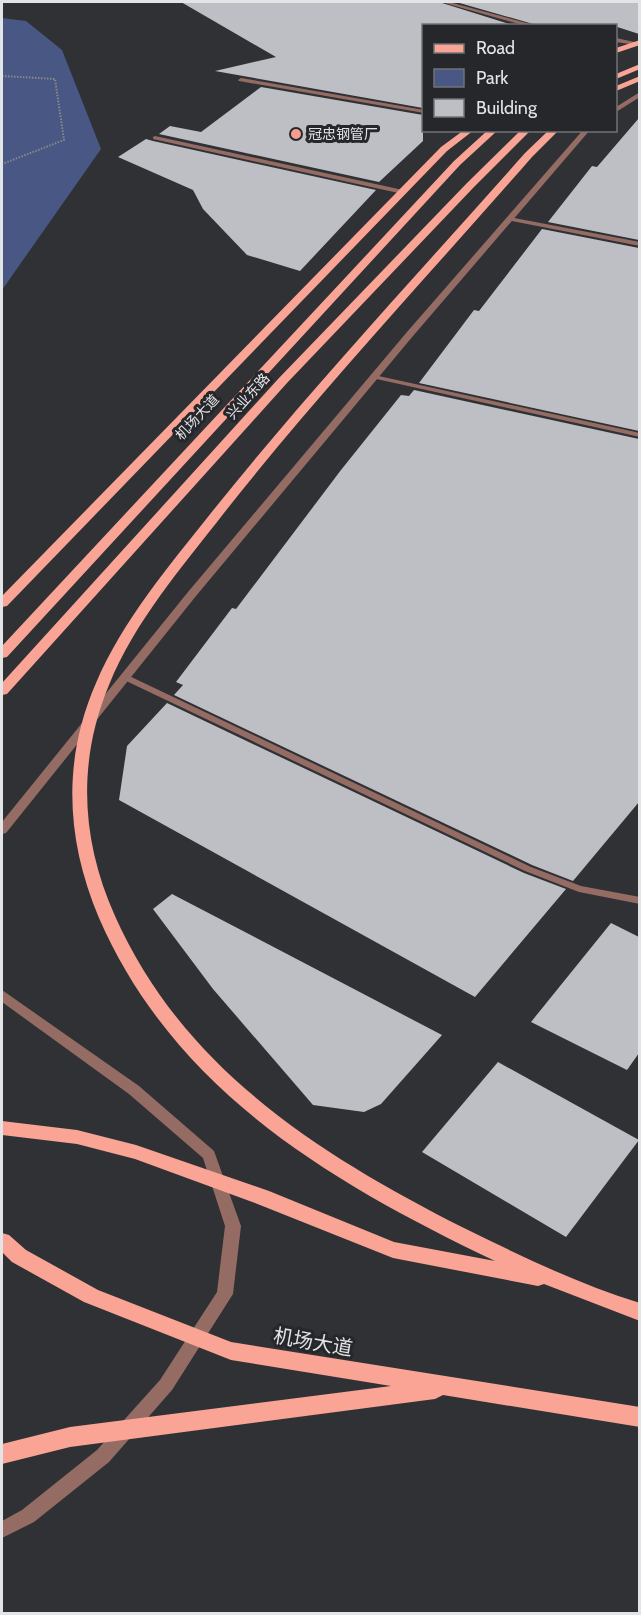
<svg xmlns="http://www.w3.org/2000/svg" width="641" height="1615" viewBox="0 0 641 1615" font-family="Cabin,'Noto Sans SC',sans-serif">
  <rect width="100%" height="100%" fill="#2f3135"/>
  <path fill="#485783" d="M2 18 26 21 62 50 101 149 2 290Z"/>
  <g fill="#bdbfc4">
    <path d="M181 2H439L516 26H423V108L215 71 276 57Z"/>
    <path d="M456 2H639V34L608 24 540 26Z"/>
    <path d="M261 87 423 115V141L379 182 159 134 170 126 201 132Z"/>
    <path d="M639 118V240L548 222 592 166 597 167Z"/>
    <path d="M146 139 153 141 376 190 300 271 247 255 203 209 193 190 118 157Z"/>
    <path d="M542 229 639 248V431L419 383 474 310 479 311Z"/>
    <path d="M414 390 639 439V802L573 881 532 865 174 695 183 685 176 682 232 608 236 609 341 470 401 395 409 396Z"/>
    <path d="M167 703 524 873 566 889 475 997 119 800 127 746Z"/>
    <path d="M172 894 442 1035 381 1104 364 1112 313 1105 213 989 153 909Z"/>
    <path d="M611 923 639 937V1053L627 1070 531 1022Z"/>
    <path d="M498 1062 639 1140 566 1237 422 1152Z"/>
  </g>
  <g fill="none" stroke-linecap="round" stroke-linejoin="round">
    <path stroke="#898a8d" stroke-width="2" stroke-dasharray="1.5 1.5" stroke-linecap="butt" d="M2 76 55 79 64 140 2 164"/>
    <g fill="#956c64" fill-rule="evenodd">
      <path d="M241 78 424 110V113L239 81 238 80Z"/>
      <path d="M155 136 403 190 406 192 403 194 153 139V137Z"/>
      <path d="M509 217 640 242V246L507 220V218Z"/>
      <path d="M374 375 640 433V437L372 378 371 377Z"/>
      <path d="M125 674 531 867 581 886 640 897V904L579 892 525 871 122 679 121 677Z"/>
    </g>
    <g fill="#956c64" fill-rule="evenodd">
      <path d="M441 2H449L538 26H526Z"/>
      <path d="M616 38 639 43 636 45 616 42Z"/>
      <path d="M640 92V97L616 112V107Z"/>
      <path d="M583 130H590L413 336 196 596 6 833 2 834V822L188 592 407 332Z"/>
      <path d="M2 990 139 1086 214 1151 241 1226 233 1294 172 1390 109 1462 34 1522 2 1538V1521L22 1510 97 1450 160 1380 217 1292 225 1226 203 1158 129 1094 2 1002Z"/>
    </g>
    <g fill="#f9a495" fill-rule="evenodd">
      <path d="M640 40V45L616 53V48Z"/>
      <path d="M640 64V69L616 79V74Z"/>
      <path d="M640 76V81L616 91V86Z"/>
      <path d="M464 130H474L447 151 7 606 2 607V596L441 147Z"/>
      <path d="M488 130H498L460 165 7 657 2 658V646L454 161Z"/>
      <path d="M521 130H531L474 187 287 383 7 694 2 695V683L279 378 467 183Z"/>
      <path d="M549 130H559L532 157C429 275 321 390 224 513 182 567 135 621 109 685 77 762 81 840 115 916 183 1069 320 1155 464 1228 521 1256 578 1284 640 1303V1321L544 1284 538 1286 393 1258 255 1203 135 1159 77 1144 2 1135V1121L77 1130 136 1145 269 1191 394 1242 495 1261C331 1182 175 1092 99 918 66 840 62 761 96 683 123 620 169 566 211 513 310 389 420 272 525 153Z"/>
      <path d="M2 1233 9 1235 26 1250 98 1290 231 1342 640 1407V1427L443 1395 435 1399 70 1447 2 1464V1444L70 1427 391 1386 231 1360 84 1302 12 1262 2 1252Z"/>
    </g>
  </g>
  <circle fill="#f59d8e" stroke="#26272b" stroke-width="2" cx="296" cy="134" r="6"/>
  <g text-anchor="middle" stroke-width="6" stroke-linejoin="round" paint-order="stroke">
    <g font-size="14" fill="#e3e4e6" stroke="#26272b" text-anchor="start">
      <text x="308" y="139">冠忠钢管厂</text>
    </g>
    <g font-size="14" fill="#e3e4e6" stroke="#26272b">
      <text transform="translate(248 396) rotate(-48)" y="5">兴业东路</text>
      <text transform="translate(197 417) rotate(-47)" y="5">机场大道</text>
    </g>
    <g font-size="20" fill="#e3e4e6" stroke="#26272b">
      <text transform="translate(313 1342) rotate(10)" y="7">机场大道</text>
    </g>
  </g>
  <rect width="641" height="1615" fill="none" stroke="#e3e4e6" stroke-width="6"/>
  <rect x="422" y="24" width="195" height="108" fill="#26272b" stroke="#727376" stroke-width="1.5"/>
  <rect x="434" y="44" width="30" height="9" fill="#f9a495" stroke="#727376" stroke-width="1.5"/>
  <text x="476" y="54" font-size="18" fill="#e3e4e6">Road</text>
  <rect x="434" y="69" width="30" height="18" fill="#485783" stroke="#727376" stroke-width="1.5"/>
  <text x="476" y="84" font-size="18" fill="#e3e4e6">Park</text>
  <rect x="434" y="99" width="30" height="18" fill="#bdbfc4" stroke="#727376" stroke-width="1.5"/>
  <text x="476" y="114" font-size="18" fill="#e3e4e6">Building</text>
</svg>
